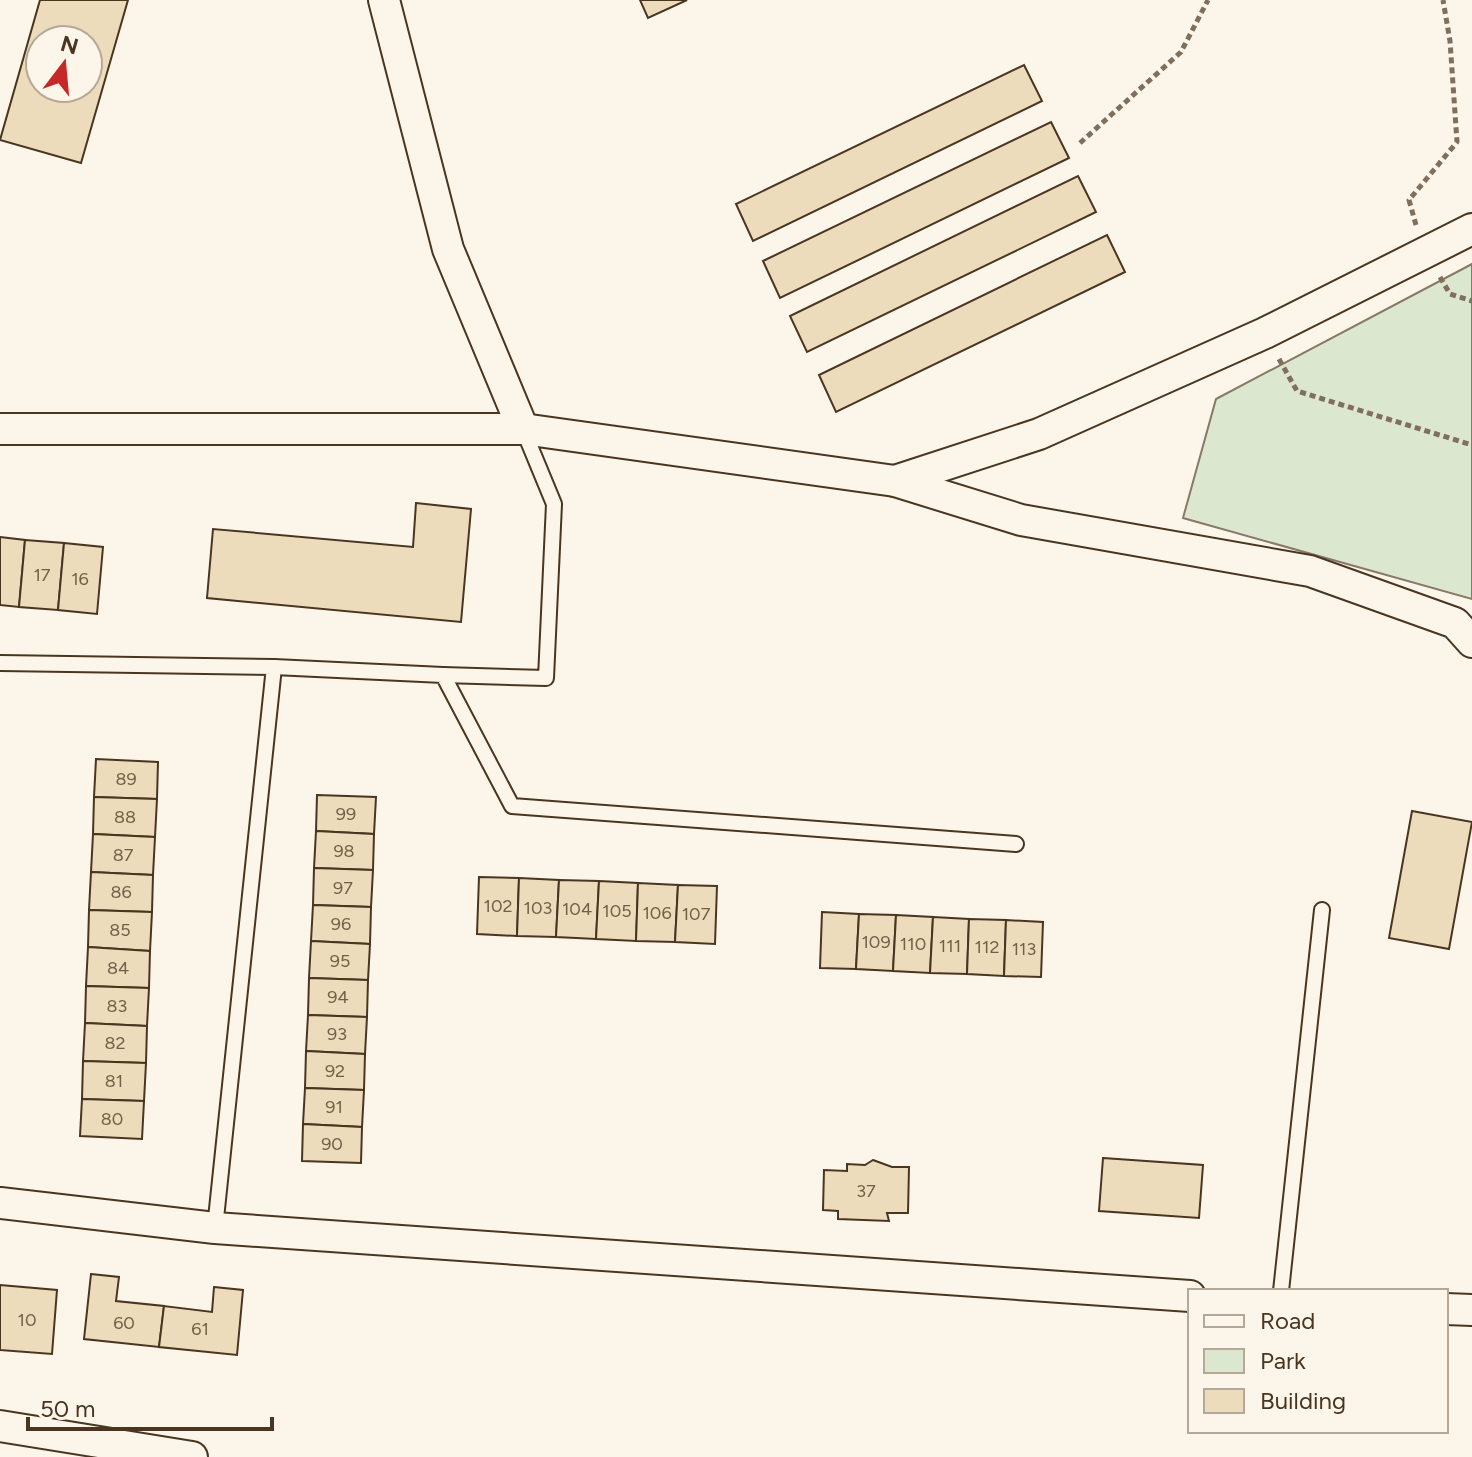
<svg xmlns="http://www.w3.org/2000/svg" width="1472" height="1457" viewBox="0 0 1472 1457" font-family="Figtree,sans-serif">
  <rect width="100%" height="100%" fill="#fbf6e9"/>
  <path fill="#dce7d0" stroke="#887966" stroke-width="2" d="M1472 264V599L1183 518 1216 399Z"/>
  <g fill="#ecdcbc" stroke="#4a3520" stroke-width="2" fill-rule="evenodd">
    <path d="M40 0H128L81 163 0 140ZM40 40H88V88H40Z"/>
    <path d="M640 0H687L648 18Z"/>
    <path d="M1024 65 1042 101 753 241 736 204Z"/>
    <path d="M1051 122 1069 158 780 298 763 261Z"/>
    <path d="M1078 176 1096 212 807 352 790 316Z"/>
    <path d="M1107 235 1125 272 836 412 819 375Z"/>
    <path d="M416 503 471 509 461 622 207 598 213 529 413 547Z"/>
    <path d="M0 537 25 540 19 607 0 605Z"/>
    <path d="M25 540 64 543 58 610 19 607Z"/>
    <path d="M64 543 103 547 97 614 58 610Z"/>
    <path d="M96 759 158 762 157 799 94 797Z"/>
    <path d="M317 795 376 797 374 834 316 831Z"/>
    <path d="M94 797 157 799 155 837 93 834Z"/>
    <path d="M1412 811 1472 822 1449 949 1389 938Z"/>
    <path d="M316 831 374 834 373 870 314 868Z"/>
    <path d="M93 834 155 837 153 875 91 872Z"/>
    <path d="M314 868 373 870 371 907 313 905Z"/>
    <path d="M91 872 153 875 152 912 89 910Z"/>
    <path d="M479 877 519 878 517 936 477 934Z"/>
    <path d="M519 878 559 880 556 937 517 936Z"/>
    <path d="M559 880 599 881 596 939 556 937Z"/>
    <path d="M599 881 638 883 636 941 596 939Z"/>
    <path d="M638 883 678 885 675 942 636 941Z"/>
    <path d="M678 885 717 886 715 944 675 942Z"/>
    <path d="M313 905 371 907 370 944 311 941Z"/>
    <path d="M89 910 152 912 150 951 88 947Z"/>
    <path d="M822 912 859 914 856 969 820 968Z"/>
    <path d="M859 914 896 915 893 971 856 969Z"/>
    <path d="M896 915 933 917 930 973 893 971Z"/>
    <path d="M933 917 969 919 967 974 930 973Z"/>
    <path d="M969 919 1006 920 1004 976 967 974Z"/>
    <path d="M1006 920 1043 922 1041 977 1004 976Z"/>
    <path d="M311 941 370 944 368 980 309 978Z"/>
    <path d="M88 947 150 951 149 988 86 986Z"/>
    <path d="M309 978 368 980 367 1017 308 1015Z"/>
    <path d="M86 986 149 988 147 1026 85 1023Z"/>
    <path d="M308 1015 367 1017 365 1054 306 1051Z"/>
    <path d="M85 1023 147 1026 146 1063 83 1061Z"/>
    <path d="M306 1051 365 1054 364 1090 305 1088Z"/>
    <path d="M83 1061 146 1063 144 1101 82 1099Z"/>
    <path d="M305 1088 364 1090 362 1127 303 1124Z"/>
    <path d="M82 1099 144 1101 142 1139 80 1136Z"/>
    <path d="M303 1124 362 1127 361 1163 302 1161Z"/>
    <path d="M1103 1158 1203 1165 1199 1218 1099 1211Z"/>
    <path d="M873 1160 892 1167H909L908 1213H887L889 1221 838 1219V1211L823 1210 824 1170 847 1171V1164L865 1165Z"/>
    <path d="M91 1274 119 1277 116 1301 164 1306 159 1347 84 1339Z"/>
    <path d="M0 1285 57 1290 52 1354 0 1350Z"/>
    <path d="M214 1287 243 1290 237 1355 159 1347 164 1306 212 1312Z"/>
  </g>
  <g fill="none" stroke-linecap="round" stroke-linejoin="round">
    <g stroke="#4a3520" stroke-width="18">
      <g id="service">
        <path d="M0 663 274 667 215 1228"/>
        <path d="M274 667 443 675 512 806 1016 844"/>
        <path d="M443 675 546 678 554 504 523 429"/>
        <path d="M1281 1291 1322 910"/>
      </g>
    </g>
    <g stroke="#4a3520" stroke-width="34">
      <g id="minor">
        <path d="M384 0 448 249 523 429"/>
        <path d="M0 429H523L895 481 1021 520 1310 571 1455 623 1472 642"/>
        <path d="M895 481 1039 434 1265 333 1472 229"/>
        <path d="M0 1203 215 1228 1190 1296"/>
        <path d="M1446 1309 1472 1310"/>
        <path d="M0 1426 192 1457"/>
      </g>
    </g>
    <g stroke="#7f6f5c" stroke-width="5" stroke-dasharray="6 4" stroke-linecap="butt">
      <path d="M1080 143 1181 52 1208 0"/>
      <path d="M1416 225 1409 200 1457 142 1450 41 1443 0"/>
      <path d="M1440 277 1450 294 1472 301"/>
      <path d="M1279 359 1297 391 1472 445"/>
    </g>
    <use href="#service" stroke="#fbf6e9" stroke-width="14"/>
    <use href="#minor" stroke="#fbf6e9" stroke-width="30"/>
  </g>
  <g text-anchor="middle" stroke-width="6" stroke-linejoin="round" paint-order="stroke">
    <g font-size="18" fill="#725f47">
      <text x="42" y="581">17</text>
      <text x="80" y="585">16</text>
      <text x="126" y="785">89</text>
      <text x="346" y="820">99</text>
      <text x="125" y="823">88</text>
      <text x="344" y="857">98</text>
      <text x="123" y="861">87</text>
      <text x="343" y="894">97</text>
      <text x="121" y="898">86</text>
      <text x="498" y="912">102</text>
      <text x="538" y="914">103</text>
      <text x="577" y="915">104</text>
      <text x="617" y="917">105</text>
      <text x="657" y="919">106</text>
      <text x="696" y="920">107</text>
      <text x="341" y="930">96</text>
      <text x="120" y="936">85</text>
      <text x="876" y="948">109</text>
      <text x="913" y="950">110</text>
      <text x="950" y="952">111</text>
      <text x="987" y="953">112</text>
      <text x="1024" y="955">113</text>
      <text x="340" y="967">95</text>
      <text x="118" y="974">84</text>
      <text x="338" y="1003">94</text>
      <text x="117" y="1012">83</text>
      <text x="337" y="1040">93</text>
      <text x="115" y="1049">82</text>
      <text x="335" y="1077">92</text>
      <text x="114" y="1087">81</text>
      <text x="334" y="1113">91</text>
      <text x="112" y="1125">80</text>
      <text x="332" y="1150">90</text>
      <text x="866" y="1197">37</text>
      <text x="27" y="1326">10</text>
      <text x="124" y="1329">60</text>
      <text x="200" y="1335">61</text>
    </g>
  </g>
  <rect x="1188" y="1289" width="260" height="144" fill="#fbf6e9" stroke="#b4a999" stroke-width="2"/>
  <rect x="1204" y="1315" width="40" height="12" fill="#fbf6e9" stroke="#b4a999" stroke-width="2"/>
  <text x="1260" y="1329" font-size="24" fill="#4a3520">Road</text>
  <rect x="1204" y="1349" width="40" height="24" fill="#dce7d0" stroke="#b4a999" stroke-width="2"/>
  <text x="1260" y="1369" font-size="24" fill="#4a3520">Park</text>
  <rect x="1204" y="1389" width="40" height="24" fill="#ecdcbc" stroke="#b4a999" stroke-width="2"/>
  <text x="1260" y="1409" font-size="24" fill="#4a3520">Building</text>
  <g transform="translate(64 64) rotate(16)"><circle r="38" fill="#fbf6e9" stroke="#b4a999" stroke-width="2"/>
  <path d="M0-6L14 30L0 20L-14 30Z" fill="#c62828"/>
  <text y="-12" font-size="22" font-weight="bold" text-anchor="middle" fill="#4a3520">N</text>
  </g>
  <path d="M28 1417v12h244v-12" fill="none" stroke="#4a3520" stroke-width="4"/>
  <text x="40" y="1417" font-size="24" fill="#4a3520" stroke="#fbf6e9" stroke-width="6" paint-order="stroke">50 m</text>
</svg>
